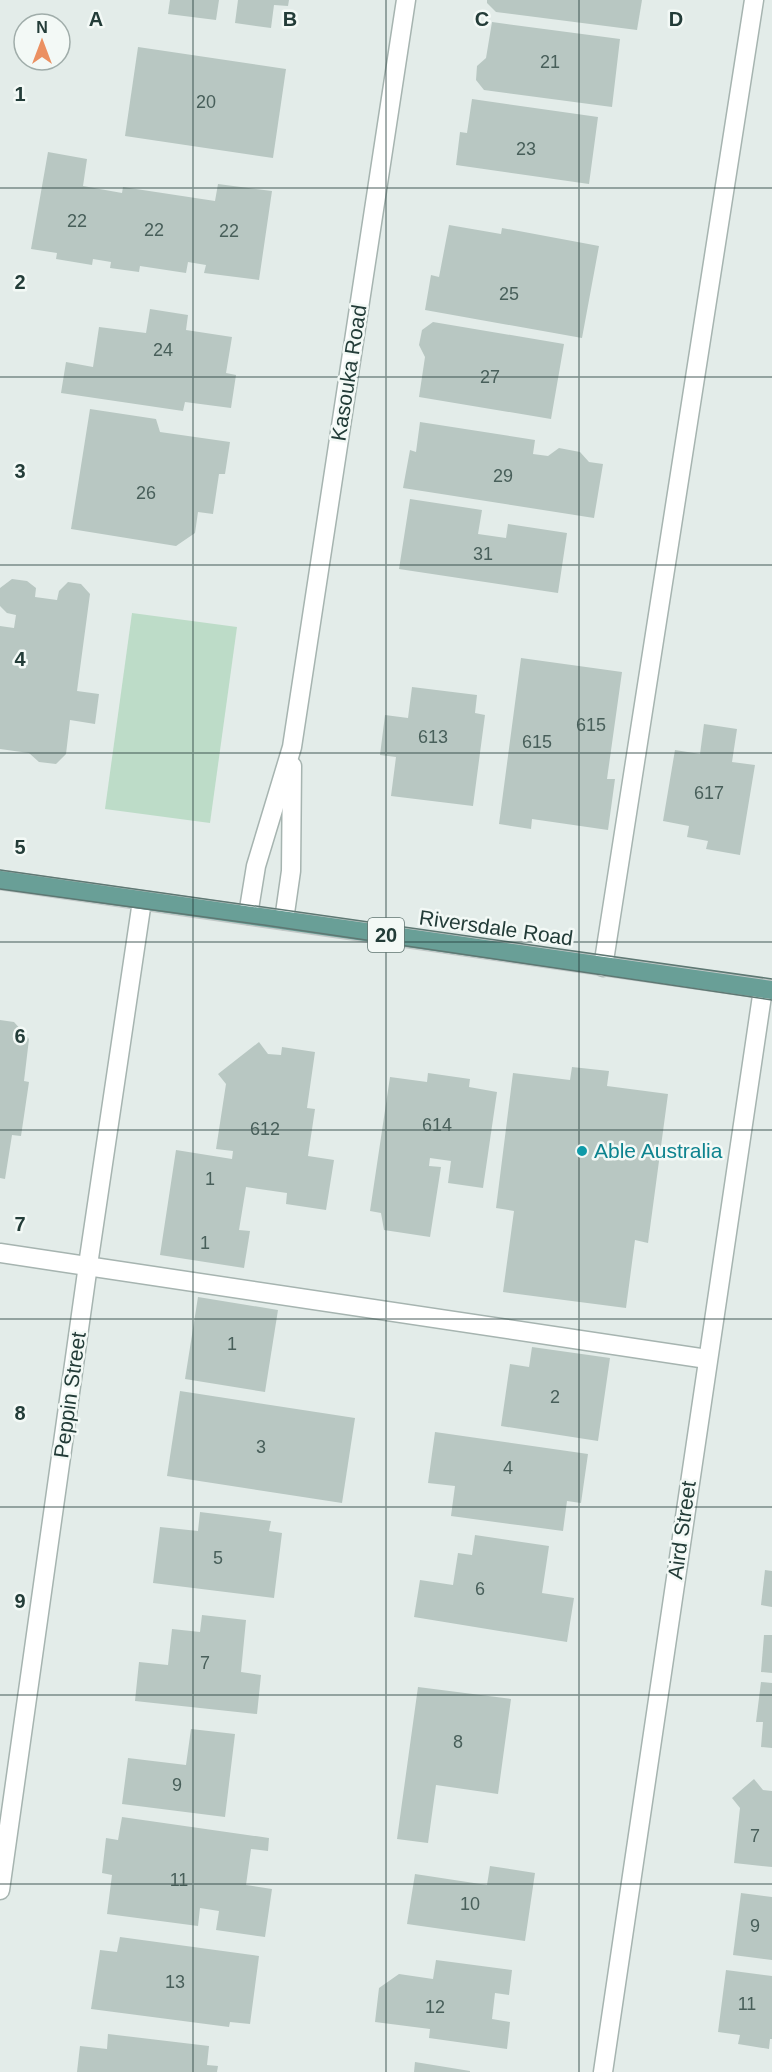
<svg xmlns="http://www.w3.org/2000/svg" width="772" height="2072" viewBox="0 0 772 2072" font-family="Arial,sans-serif">
  <rect width="100%" height="100%" fill="#e3ece9"/>
  <path fill="#bddcc8" d="M132 613 237 627 210 823 105 809Z"/>
  <g fill="#b8c7c2">
    <path d="M170 0H219L216 20 168 14Z"/>
    <path d="M238 0H289L288 6 274 5 271 28 235 23Z"/>
    <path d="M487 0H642L637 30 496 12 487 3Z"/>
    <path d="M492 22 620 39 612 107 484 90 476 80 477 66 486 58Z"/>
    <path d="M138 47 286 69 273 158 125 136Z"/>
    <path d="M472 99 598 117 589 184 456 165 460 132 467 133Z"/>
    <path d="M48 152 87 159 83 186 122 193 123 187 215 201 218 184 272 191 259 280 204 273 206 265 188 262 186 273 140 266 139 272 110 268 111 262 93 259 92 265 56 259 57 253 31 249Z"/>
    <path d="M449 225 501 234 502 228 599 246 582 338 425 310 431 275 439 277Z"/>
    <path d="M150 309 188 315 186 330 232 337 226 373 236 375 231 408 185 402 183 411 61 393 66 362 93 367 99 327 146 333Z"/>
    <path d="M433 322 564 344 551 419 419 397 425 357 419 345 422 330Z"/>
    <path d="M90 409 156 419 160 432 230 442 225 474H219L213 514 198 512 195 533 176 546 71 529Z"/>
    <path d="M420 422 535 440 533 454 548 456 559 448 580 452 589 462 603 464 594 518 403 488 410 450 416 452Z"/>
    <path d="M410 499 482 510 478 534 506 538 508 524 567 533 558 593 399 569Z"/>
    <path d="M12 579 27 581 36 588 35 597 57 600 59 591 68 582 81 584 90 594 77 691 99 694 95 724 70 720 66 754 56 764 39 762 29 753 0 749V626L14 628 16 615 7 613 0 606V588Z"/>
    <path d="M521 658 622 672 607 779H615L608 830 532 819 531 829 499 824Z"/>
    <path d="M412 687 477 695 475 713 485 715 473 806 391 796 396 757 380 755 385 715 408 718Z"/>
    <path d="M704 724 737 729 732 762 755 765 740 855 706 849 708 841 687 837 689 826 663 821 675 750 700 754Z"/>
    <path d="M0 1020 14 1022 29 1039 24 1081 29 1082 21 1136 12 1135 5 1179 0 1178Z"/>
    <path d="M259 1042 268 1054 281 1055 282 1047 315 1052 307 1108 315 1109 308 1156 334 1160 326 1210 286 1204 287 1193 246 1187 239 1230 250 1231 244 1268 160 1255 176 1150 232 1159 233 1151 216 1149 226 1084 218 1074Z"/>
    <path d="M572 1067 609 1071 607 1086 668 1094 648 1243 635 1240 626 1308 503 1292 514 1211 496 1208 513 1073 570 1080Z"/>
    <path d="M428 1073 470 1079 469 1087 497 1092 483 1188 448 1183 451 1161 430 1158 429 1166 441 1167 430 1237 384 1230 381 1213 370 1211 390 1077 427 1082Z"/>
    <path d="M198 1297 278 1310 265 1392 185 1379Z"/>
    <path d="M532 1347 610 1358 598 1441 501 1426 510 1364 529 1367Z"/>
    <path d="M180 1391 355 1418 342 1503 167 1476Z"/>
    <path d="M435 1432 588 1454 581 1503 567 1501 563 1531 451 1516 455 1486 428 1483Z"/>
    <path d="M200 1512 271 1521 269 1531 282 1533 274 1598 153 1583 160 1527 198 1531Z"/>
    <path d="M475 1535 549 1546 542 1593 574 1598 567 1642 414 1617 420 1580 453 1585 458 1553 472 1555Z"/>
    <path d="M765 1570 772 1571V1607L761 1605Z"/>
    <path d="M202 1615 246 1620 241 1672 261 1675 257 1714 135 1701 139 1662 168 1665 172 1629 200 1632Z"/>
    <path d="M764 1635H772V1673L761 1672Z"/>
    <path d="M761 1682 772 1683V1748L761 1747 763 1722H756Z"/>
    <path d="M418 1687 511 1699 498 1794 436 1785 428 1843 397 1839Z"/>
    <path d="M191 1729 235 1734 225 1817 122 1804 128 1758 186 1765Z"/>
    <path d="M754 1779 763 1790 772 1791V1867L734 1863 740 1808 732 1798Z"/>
    <path d="M122 1817 269 1838 268 1851 251 1849 246 1885 272 1889 265 1937 216 1930 219 1911 200 1908 198 1926 107 1914 112 1875 102 1873 106 1838 118 1840Z"/>
    <path d="M490 1866 535 1873 525 1941 407 1924 415 1874 487 1885Z"/>
    <path d="M741 1893 772 1897V1960L733 1955Z"/>
    <path d="M120 1937 259 1956 250 2024 230 2022 229 2027 91 2009 100 1950 117 1952Z"/>
    <path d="M436 1960 512 1970 509 1995 495 1993 492 2019 510 2022 507 2049 429 2038 430 2029 375 2022 379 1988 399 1974 433 1979Z"/>
    <path d="M726 1970 772 1976V2039H770L769 2049 738 2044 740 2035 718 2032Z"/>
    <path d="M108 2034 209 2046 207 2065 218 2066 217 2072H77L80 2046 107 2049Z"/>
    <path d="M415 2062 470 2071V2072H414Z"/>
  </g>
  <g fill="none" stroke-linecap="round" stroke-linejoin="round">
    <g stroke="#a6b4b0" stroke-width="21">
      <g id="lane">
        <path d="M603 967 754 0"/>
        <path d="M0 1253 707 1359"/>
      </g>
    </g>
    <g stroke="#a6b4b0" stroke-width="21">
      <g id="street">
        <path d="M248 915 256 866 292 747 406 0"/>
        <path d="M284 920 291 871 292 766"/>
        <path d="M0 1890 88 1265 142 901"/>
        <path d="M603 2072 763 989"/>
      </g>
    </g>
    <g stroke="#c1c8c7" stroke-width="21">
      <path id="primary" d="M0 880 772 990"/>
    </g>
    <use href="#lane" stroke="#fff" stroke-width="18"/>
    <use href="#street" stroke="#fff" stroke-width="18"/>
    <use href="#primary" stroke="#699f97" stroke-width="18"/>
    <g stroke="#5e7873" stroke-width="1.5">
      <path d="M0 870 772 979"/>
      <path d="M0 889 264 925 772 1000"/>
    </g>
  </g>
  <path fill="none" stroke="#233c38" stroke-width="1.5" stroke-opacity="0.55" d="M193 0V2072M386 0V2072M579 0V2072M0 188H772M0 377H772M0 565H772M0 753H772M0 942H772M0 1130H772M0 1319H772M0 1507H772M0 1695H772M0 1884H772"/>
  <circle fill="#0f9aa8" stroke="#f3f9f6" stroke-width="2" cx="582" cy="1151" r="6"/>
  <g text-anchor="middle" stroke-width="5" stroke-linejoin="round" paint-order="stroke">
    <g font-size="18" fill="#485f5a">
      <text x="550" y="68">21</text>
      <text x="206" y="108">20</text>
      <text x="526" y="155">23</text>
      <text x="77" y="227">22</text>
      <text x="154" y="236">22</text>
      <text x="229" y="237">22</text>
      <text x="509" y="300">25</text>
      <text x="163" y="356">24</text>
      <text x="490" y="383">27</text>
      <text x="503" y="482">29</text>
      <text x="146" y="499">26</text>
      <text x="483" y="560">31</text>
      <text x="591" y="731">615</text>
      <text x="433" y="743">613</text>
      <text x="537" y="748">615</text>
      <text x="709" y="799">617</text>
      <text x="437" y="1131">614</text>
      <text x="265" y="1135">612</text>
      <text x="210" y="1185">1</text>
      <text x="205" y="1249">1</text>
      <text x="232" y="1350">1</text>
      <text x="555" y="1403">2</text>
      <text x="261" y="1453">3</text>
      <text x="508" y="1474">4</text>
      <text x="218" y="1564">5</text>
      <text x="480" y="1595">6</text>
      <text x="205" y="1669">7</text>
      <text x="458" y="1748">8</text>
      <text x="177" y="1791">9</text>
      <text x="755" y="1842">7</text>
      <text x="179" y="1886">11</text>
      <text x="470" y="1910">10</text>
      <text x="755" y="1932">9</text>
      <text x="175" y="1988">13</text>
      <text x="747" y="2010">11</text>
      <text x="435" y="2013">12</text>
    </g>
    <rect fill="#f3f9f6" stroke="#617571" stroke-width="1.5" x="368" y="918" width="36" height="34" rx="4.5"/>
    <g font-size="20" font-weight="bold" fill="#233c38">
      <text x="386" y="942">20</text>
    </g>
    <g font-size="21" fill="#233c38" stroke="#f3f9f6">
      <text transform="translate(349 373) rotate(-81)" y="7">Kasouka Road</text>
      <text transform="translate(496 928) rotate(8)" y="7">Riversdale Road</text>
      <text transform="translate(70 1395) rotate(-82)" y="7">Peppin Street</text>
      <text transform="translate(682 1530) rotate(-82)" y="7">Aird Street</text>
    </g>
    <g font-size="21" fill="#0d838f" stroke="#f3f9f6" text-anchor="start">
      <text x="594" y="1158">Able Australia</text>
    </g>
  </g>
  <g font-size="20" text-anchor="middle" font-weight="bold" fill="#233c38" stroke="#f3f9f6" stroke-width="5" stroke-linejoin="round" paint-order="stroke">
    <text x="96" y="26">A</text>
    <text x="290" y="26">B</text>
    <text x="482" y="26">C</text>
    <text x="676" y="26">D</text>
    <text x="20" y="101">1</text>
    <text x="20" y="289">2</text>
    <text x="20" y="478">3</text>
    <text x="20" y="666">4</text>
    <text x="20" y="854">5</text>
    <text x="20" y="1043">6</text>
    <text x="20" y="1231">7</text>
    <text x="20" y="1420">8</text>
    <text x="20" y="1608">9</text>
  </g>
  <g transform="translate(42 42)"><circle r="28" fill="#f3f9f6" stroke="#a0adaa" stroke-width="1.5"/>
  <path d="M0-4.5L10 22L0 15L-10 22Z" fill="#eb9061"/>
  <text y="-9" font-size="16" font-weight="bold" text-anchor="middle" fill="#233c38">N</text>
  </g>
</svg>
